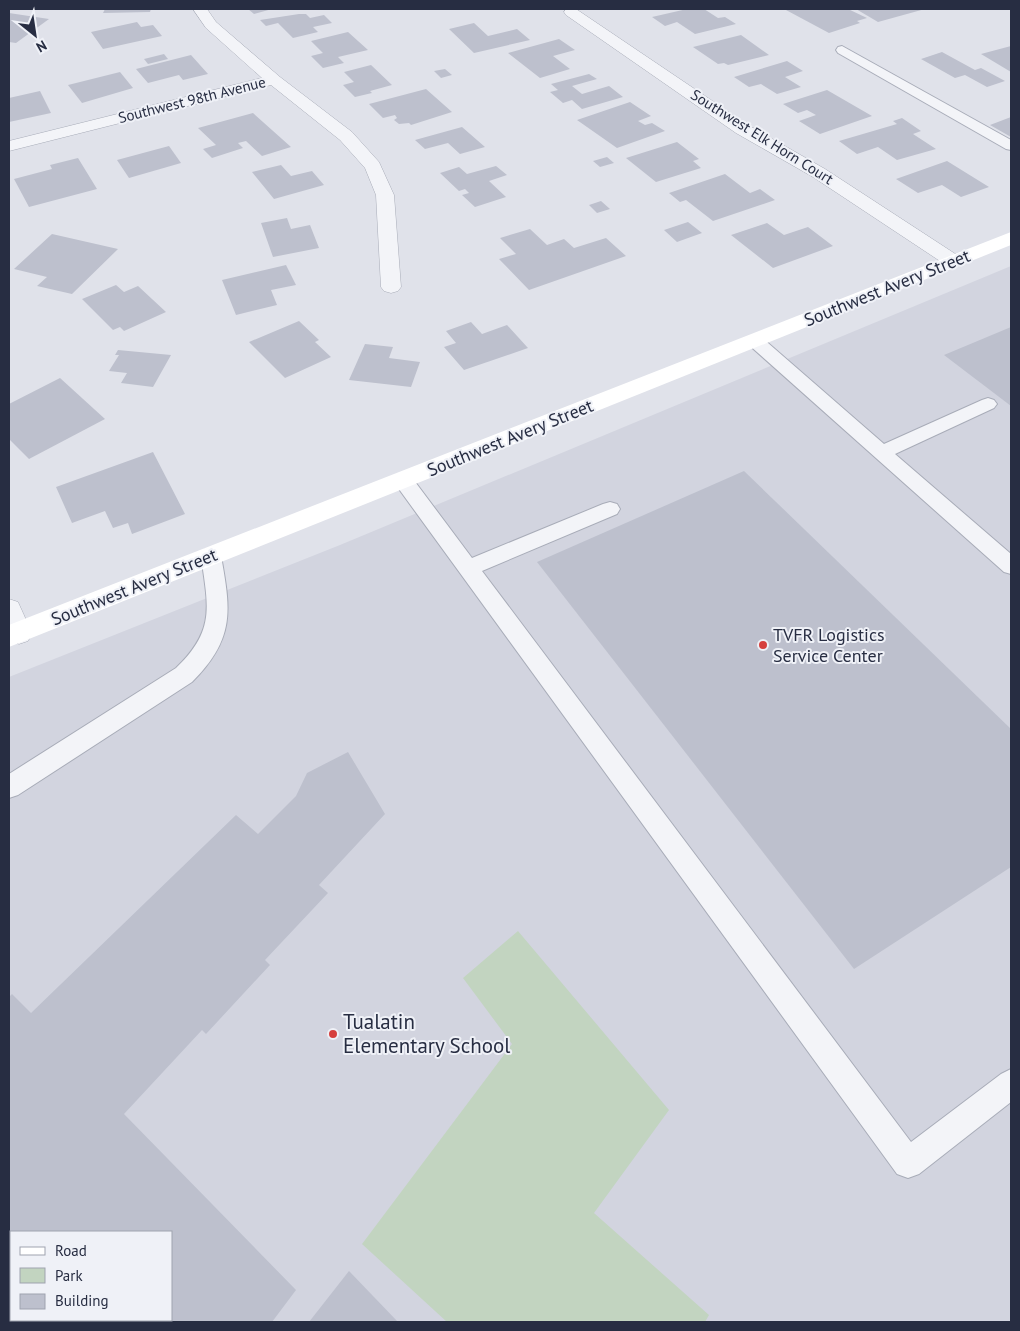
<svg xmlns="http://www.w3.org/2000/svg" width="1020" height="1331" viewBox="0 0 1020 1331" font-family="'PT Sans',sans-serif">
  <rect width="100%" height="100%" fill="#e0e2ea"/>
  <path fill="#d2d4df" fill-rule="evenodd" d="M1011 266V1322H9V677L340 545ZM11 1232H171V1320H11Z"/>
  <path fill="#c2d4c0" d="M518 931 669 1110 594 1213 709 1315 705 1322H447L362 1244 512 1044 463 978Z"/>
  <g fill="#bdc0cd" fill-rule="evenodd">
    <path d="M105 9H151L150 12 103 13Z"/>
    <path d="M248 9H272L254 14Z"/>
    <path d="M687 9H704L718 18 725 17 736 24 695 34 677 22 665 26 652 17Z"/>
    <path d="M789 9H848L867 18 857 21 860 23 829 33 786 10Z"/>
    <path d="M856 9H925L878 22Z"/>
    <path d="M9 13 49 19 16 43 9 42Z"/>
    <path d="M299 14H306L310 18 324 15 332 23 313 27 318 32 293 38 278 23 266 26 260 20Z"/>
    <path d="M137 22 141 27 153 25 162 36 103 49 91 32Z"/>
    <path d="M474 23 488 36 517 29 530 40 474 53 449 29Z"/>
    <path d="M348 32 368 50 338 57 344 63 323 68 311 56 323 53 311 41Z"/>
    <path d="M741 35 769 55 728 65 724 63 718 64 693 47Z"/>
    <path d="M559 39 575 50 553 56 570 69 540 78 508 53Z"/>
    <path d="M1011 46V72L981 54Z"/>
    <path d="M942 52 975 70 981 68 1005 81 987 87 965 75 955 78 921 59Z"/>
    <path d="M164 54 168 59 148 64 144 59Z"/>
    <path d="M191 55 208 74 183 80 179 75 148 83 136 69Z"/>
    <path d="M787 61 803 71 785 77 801 87 777 94 761 84 749 87 734 77Z"/>
    <path d="M371 65 392 85 370 91 372 93 355 97 343 85 354 82 344 72Z"/>
    <path d="M445 69 452 75 441 78 434 71Z"/>
    <path d="M120 72 133 88 82 103 68 85Z"/>
    <path d="M589 74 597 79 572 86 582 94 609 86 623 97 582 109 572 100 563 103 550 92 558 90 551 84Z"/>
    <path d="M426 89 452 112 411 125 409 123 399 124 394 120 397 118 395 115 383 118 369 104Z"/>
    <path d="M827 90 872 116 820 134 799 121 816 115 807 110 798 113 783 104Z"/>
    <path d="M40 91 51 113 9 122V98Z"/>
    <path d="M630 102 651 116 638 121 645 125 652 123 665 131 617 148 577 120Z"/>
    <path d="M253 113 291 147 262 156 246 141 238 143 243 148 212 158 203 149 216 145 198 128Z"/>
    <path d="M1011 117V137L990 125Z"/>
    <path d="M902 118 921 131 913 134 936 149 897 160 878 147 857 154 839 141 897 124 893 121Z"/>
    <path d="M462 127 485 147 460 154 448 143 425 149 415 140Z"/>
    <path d="M677 142 699 159 693 161 701 168 656 182 626 158Z"/>
    <path d="M169 146 181 163 129 178 117 160Z"/>
    <path d="M607 157 614 163 600 167 593 161Z"/>
    <path d="M78 158 97 189 29 207 14 179 52 169 50 165Z"/>
    <path d="M947 161 989 187 961 197 942 185 918 193 896 179Z"/>
    <path d="M281 165 291 176 312 171 324 185 274 199 252 172Z"/>
    <path d="M496 166 507 175 489 181 506 197 475 207 462 195 469 193 465 189 459 191 440 173 459 167 467 174Z"/>
    <path d="M725 174 750 193 760 189 775 200 713 221 686 200 680 202 669 193Z"/>
    <path d="M601 201 610 209 597 213 589 205Z"/>
    <path d="M287 218 291 229 310 225 319 248 273 257 261 223Z"/>
    <path d="M688 222 702 233 677 242 664 230Z"/>
    <path d="M767 223 784 235 808 227 833 246 773 268 731 235Z"/>
    <path d="M530 229 547 245 564 239 574 248 606 238 626 256 529 290 499 259 516 254 500 238Z"/>
    <path d="M52 234 118 249 72 294 37 286 47 277 14 269Z"/>
    <path d="M286 265 296 285 271 290 277 305 236 315 222 280Z"/>
    <path d="M116 285 124 292 138 286 166 312 124 331 120 327 113 330 82 299Z"/>
    <path d="M299 321 319 340 315 342 331 357 285 378 249 342Z"/>
    <path d="M471 322 482 334 507 325 528 348 464 370 444 347 456 343 446 331Z"/>
    <path d="M1011 327V406L944 355Z"/>
    <path d="M365 344 393 347 389 358 420 362 411 387 349 380Z"/>
    <path d="M118 350 171 355 153 387 121 383 127 373 109 371 119 355H115Z"/>
    <path d="M60 378 105 419 29 459 9 439V404Z"/>
    <path d="M153 452 185 514 132 534 128 523 113 528 105 511 72 523 56 487Z"/>
    <path d="M744 471 1011 729V867L854 969 537 562Z"/>
    <path d="M348 752 385 814 319 885 328 893 265 960 270 965 206 1034 202 1030 124 1114 296 1290 272 1322H9V997L12 994 31 1013 236 815 258 834 296 796 307 773ZM11 1232H171V1320H11Z"/>
    <path d="M349 1271 398 1322H309Z"/>
  </g>
  <g fill="none" stroke-linecap="round" stroke-linejoin="round">
    <g stroke="#a8acb8" stroke-width="2">
      <g id="service">
        <path d="M842 46 1011 140V150L1006 149 838 53 836 50 838 47Z"/>
        <path d="M755 336 761 337 884 444 982 400 988 398 994 400 997 404 994 408 895 454 1011 554V574L1004 572 749 345 746 341 749 337Z"/>
        <path d="M403 473 410 475 472 558 603 504 610 502 617 504 620 509 617 514 482 571 911 1142 1001 1074 1011 1069V1102L919 1174 908 1178 897 1174 396 485 393 480 396 475Z"/>
        <path d="M211 548 218 550 221 556C231 611 235 639 192 682L18 795 9 798V774L176 668C216 630 208 606 201 556L204 550Z"/>
      </g>
    </g>
    <g stroke="#a8acb8" stroke-width="1">
      <g id="minor">
        <path d="M193 9H207L216 22 280 77 352 132 379 162 394 195 401 287 398 291 391 293 384 291 381 287 376 195 365 168 340 140 271 85 9 151V141L262 78 206 28Z"/>
        <path d="M566 9H576L748 125 825 169 960 257 963 261 960 265 953 267 946 265 813 177 736 133 566 15 564 12Z"/>
        <path d="M9 599 18 602 32 633 28 641 19 644 9 639Z"/>
      </g>
    </g>
    <use href="#service" fill="#f3f4f8" fill-rule="evenodd"/>
    <use href="#minor" fill="#f3f4f8" fill-rule="evenodd"/>
    <path fill="#fff" fill-rule="evenodd" d="M1011 232V245L9 647V625Z"/>
  </g>
  <g fill="#d63f3d" stroke="#eff1f7" stroke-width="2">
    <circle cx="763" cy="645" r="5"/>
    <circle cx="333" cy="1034" r="5"/>
  </g>
  <g text-anchor="middle" stroke-width="4" stroke-linejoin="round" paint-order="stroke">
    <g font-size="15" fill="#272d42" stroke="#eff1f7">
      <text transform="translate(192 100) rotate(-14)" y="5">Southwest 98th Avenue</text>
      <text transform="translate(762 137) rotate(32)" y="5">Southwest Elk Horn Court</text>
    </g>
    <g font-size="18" fill="#272d42" stroke="#eff1f7">
      <text transform="translate(887 288) rotate(-22)" y="6">Southwest Avery Street</text>
      <text transform="translate(510 438) rotate(-22)" y="6">Southwest Avery Street</text>
      <text transform="translate(134 587) rotate(-22)" y="6">Southwest Avery Street</text>
    </g>
    <g font-size="18" fill="#272d42" stroke="#eff1f7" text-anchor="start">
      <text x="773" y="641">TVFR Logistics<tspan x="773" dy="21">Service Center</tspan></text>
    </g>
    <g font-size="21" fill="#272d42" stroke="#eff1f7" text-anchor="start">
      <text x="343" y="1029">Tualatin<tspan x="343" dy="24">Elementary School</tspan></text>
    </g>
  </g>
  <rect width="1020" height="1331" fill="none" stroke="#272d42" stroke-width="20"/>
  <rect x="10" y="1231" width="162" height="90" fill="#eff1f7" stroke="#9fa3af"/>
  <rect x="20" y="1247" width="25" height="8" fill="#ffffff" stroke="#9fa3af"/>
  <text x="55" y="1256" font-size="15" fill="#272d42">Road</text>
  <rect x="20" y="1268" width="25" height="15" fill="#c2d4c0" stroke="#9fa3af"/>
  <text x="55" y="1281" font-size="15" fill="#272d42">Park</text>
  <rect x="20" y="1294" width="25" height="15" fill="#bdc0cd" stroke="#9fa3af"/>
  <text x="55" y="1306" font-size="15" fill="#272d42">Building</text>
  <g transform="translate(35 35) rotate(150)" stroke="#eff1f7" stroke-width="4" paint-order="stroke">
  <path d="M0-4L9 19L0 12L-9 19Z" fill="#272d42"/>
  <text y="-8" font-size="14" font-weight="bold" text-anchor="middle" fill="#272d42">N</text>
  </g>
</svg>
